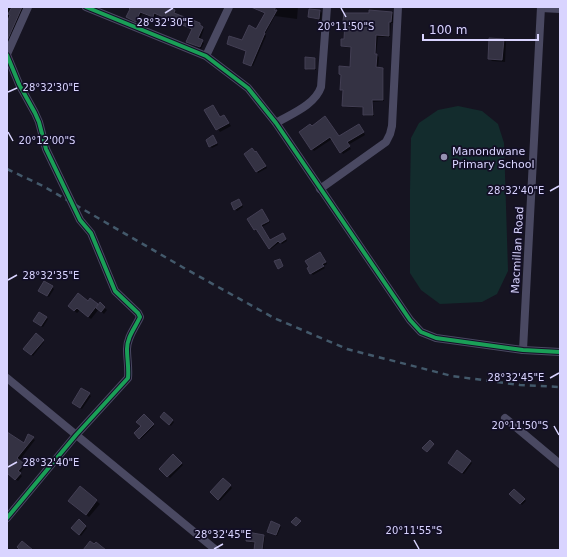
<svg xmlns="http://www.w3.org/2000/svg" width="567" height="557" viewBox="0 0 567 557" font-family="'DejaVu Sans',sans-serif">
  <rect width="100%" height="100%" fill="#161421"/>
  <path fill="#132c2d" d="M458 106 482 111 498 124 504 143 508 271 497 294 482 302 440 304 421 290 410 273V190L411 138 419 123 438 110Z"/>
  <g fill="#0007">
    <path d="M7 7H24L8 44H7Z"/>
    <path d="M131 7H174L173 10 176 13V15L200 24 204 29 200 40 204 43 201 49 187 41 192 29 156 14 155 18 142 14 138 23 127 17Z"/>
    <path d="M252 7H298L297 19 275 16 265 34 266 36 253 66 244 63 247 51 228 44 242 41 256 30 265 14Z"/>
    <path d="M310 10 320 11 322 13 321 20 311 18 309 16Z"/>
    <path d="M391 13 393 14V23H391L390 37H378L376 55 379 57 378 68 382 69 384 70V101L373 102 374 116H365L364 115V108L345 107 343 105V91L341 89V76L340 74 351 68 352 48 343 47 342 46 345 40 346 23 344 21Z"/>
    <path d="M503 40 506 42 505 62 492 61 489 58Z"/>
    <path d="M315 58 316 60V70H308L306 68Z"/>
    <path d="M213 106 221 118 226 119 231 126 220 132 206 111Z"/>
    <path d="M327 119 340 137 361 127 365 135 348 145 351 149 343 154 332 139 314 151 312 149V127Z"/>
    <path d="M213 137 218 145 212 148 210 146Z"/>
    <path d="M255 153 258 154 267 168 258 173 257 171Z"/>
    <path d="M239 200 243 207 237 211 235 209Z"/>
    <path d="M263 212 270 222 262 227 271 241 284 235 287 241 282 244 280 242 271 249 258 230 256 231 255 230Z"/>
    <path d="M322 255 327 264 323 266 325 268 313 275 308 269Z"/>
    <path d="M44 282 54 289 49 297 41 292Z"/>
    <path d="M90 299 98 306 100 304 107 310 104 314 99 309 91 319 80 310 77 313 72 309 88 302Z"/>
    <path d="M46 317 48 319 43 327 36 323Z"/>
    <path d="M36 335 44 342 33 356 25 349Z"/>
    <path d="M81 389 91 396 82 409 74 404Z"/>
    <path d="M164 413 174 422 171 426 161 417Z"/>
    <path d="M144 415 154 426 141 439 135 433 142 426Z"/>
    <path d="M7 434 24 445 28 436 35 440 19 461 25 466 19 474 22 476 18 481 7 473Z"/>
    <path d="M173 456 183 465 170 478 161 469Z"/>
    <path d="M470 461 472 463 464 474 451 465Z"/>
    <path d="M223 479 232 488 220 501 211 492Z"/>
    <path d="M80 487 100 504 89 517 72 503Z"/>
    <path d="M515 490 526 501 522 505 511 494Z"/>
    <path d="M79 521 87 528 81 536 73 528Z"/>
    <path d="M279 526 281 527 277 536 268 532Z"/>
    <path d="M264 536 265 537 263 550H256V544L249 542 247 541Z"/>
  </g>
  <g fill="#343243" stroke="#433f54">
    <path d="M12 7H22L7 41V23L10 15 8 14Z"/>
    <path d="M128 7H168L175 10 174 13 200 23V25L203 27 198 38 203 40 200 47 186 42 192 29 154 13 153 17 140 12 136 22 126 17 130 9Z"/>
    <path d="M251 7H276L274 10H277L264 33H265L251 66 243 63 246 51 227 44 229 36 242 40 249 25 256 29 265 13Z"/>
    <path d="M309 9 320 10 319 19 308 17Z"/>
    <path d="M369 10 392 12 391 22H389V36L376 35 375 54H377L376 67 383 68V100H372L373 115H363V107L342 106 343 90H340L341 75 339 74V66L350 67 351 47 341 46V39H344L345 21H343L344 13H369Z"/>
    <path d="M489 38 504 39 502 60 488 59Z"/>
    <path d="M305 57 315 58V69H305Z"/>
    <path d="M213 105 220 117 224 115 229 123 216 130 204 110Z"/>
    <path d="M325 116 339 136 359 124 364 132 347 142 350 146 340 153 330 137 311 150 299 132 310 124 312 126Z"/>
    <path d="M213 135 217 143 209 147 206 140Z"/>
    <path d="M252 148 255 152 256 151 266 166 256 172 244 154Z"/>
    <path d="M239 199 242 205 234 210 231 203Z"/>
    <path d="M262 209 269 221 261 225 270 240 283 233 286 239 280 243 278 241 269 249 256 229 254 230 247 219Z"/>
    <path d="M320 252 326 262 322 264 324 266 310 274 307 268 309 267 305 261Z"/>
    <path d="M280 259 283 266 278 269 274 261Z"/>
    <path d="M44 281 53 286 47 296 38 291Z"/>
    <path d="M78 293 88 301 90 298 98 304 88 317 77 308 74 311 68 306Z"/>
    <path d="M100 302 105 307 101 312 96 308Z"/>
    <path d="M39 312 47 317 41 326 33 321Z"/>
    <path d="M36 333 44 340 31 355 23 349Z"/>
    <path d="M81 388 90 393 80 408 72 403Z"/>
    <path d="M164 412 173 420 169 425 160 417Z"/>
    <path d="M144 414 154 424 139 439 134 433 141 426 136 422Z"/>
    <path d="M7 432 24 443 28 434 34 437 17 458 24 464 18 471 21 473 15 480 7 473Z"/>
    <path d="M430 440 434 444 427 452 422 448Z"/>
    <path d="M457 450 471 461 462 473 448 463Z"/>
    <path d="M173 454 182 463 167 477 159 469Z"/>
    <path d="M223 478 231 485 218 500 210 492Z"/>
    <path d="M80 486 97 500 86 515 68 501Z"/>
    <path d="M514 489 525 499 520 504 509 494Z"/>
    <path d="M296 517 301 521 296 526 291 522Z"/>
    <path d="M79 519 86 526 79 535 71 528Z"/>
    <path d="M271 521 280 525 276 535 267 532Z"/>
    <path d="M247 532 264 535 262 550H254L255 542 246 541Z"/>
    <path d="M22 541 33 550H20L17 547Z"/>
    <path d="M90 541 94 544 96 542 106 550H83Z"/>
  </g>
  <g fill="none" stroke-linecap="round" stroke-linejoin="round">
    <g stroke="#4a4962" stroke-width="8">
      <path d="M86 7 206 56 248 88 276 123 410 320 421 332 436 338 523 350 560 352"/>
      <path d="M541 8 560 9"/>
      <path d="M7 54 28 7"/>
      <path d="M7 55 19 84 35 113 39 122 46 149 80 220 91 233 115 291 138 313 140 317C135 328 127 337 127 349 127 359 129 368 128 378L76 435 7 518"/>
      <path d="M206 56 229 7"/>
      <path d="M276 123C291 114 315 105 321 87L327 7"/>
      <path d="M320 189 386 142 390 134 392 126 398 7"/>
      <path d="M523 350 541 7"/>
      <path d="M7 378 216 550"/>
      <path d="M505 418 560 464"/>
    </g>
    <path stroke="#43596b" stroke-width="2.5" stroke-dasharray="6 5" stroke-linecap="butt" d="M7 169 43 186 184 268 274 318 347 349 452 376 520 385 560 387"/>
    <g stroke="#130f26" stroke-width="6">
      <g id="cycleway">
        <path d="M86 7 206 56 248 88 276 123 410 320 421 332 436 338 523 350 560 352"/>
        <path d="M7 55 19 84 35 113 39 122 46 149 80 220 91 233 115 291 138 313 140 317C135 328 127 337 127 349 127 359 129 368 128 378L76 435 7 518"/>
      </g>
    </g>
    <use href="#cycleway" stroke="#1a9f57" stroke-width="4"/>
  </g>
  <path fill="none" stroke="#d9d4ff" stroke-width="1.5" d="M341 8 346 17M165 13 173 8M8 92 17 88M8 132 13 141M550 191 559 186M8 280 17 275M550 378 559 373M554 426 559 435M8 467 17 462M414 540 419 549M214 549 223 544"/>
  <circle fill="#9591b1" stroke="#130f26" stroke-width="1.5" cx="444" cy="157" r="4"/>
  <g text-anchor="middle" stroke-width="3.5" stroke-linejoin="round" paint-order="stroke">
    <g font-size="11" fill="#d9d4ff" stroke="#130f26" text-anchor="start">
      <text x="452" y="155">Manondwane<tspan x="452" dy="13">Primary School</tspan></text>
    </g>
    <g font-size="11" fill="#d9d4ff" stroke="#130f26">
      <text transform="translate(517 250) rotate(-87)" y="4">Macmillan Road</text>
    </g>
  </g>
  <g font-size="10" text-anchor="middle" fill="#d9d4ff" stroke="#130f26" stroke-width="3.5" stroke-linejoin="round" paint-order="stroke">
    <text x="165" y="26">28°32'30"E</text>
    <text x="346" y="30">20°11'50"S</text>
    <text x="51" y="91">28°32'30"E</text>
    <text x="47" y="144">20°12'00"S</text>
    <text x="516" y="194">28°32'40"E</text>
    <text x="51" y="279">28°32'35"E</text>
    <text x="516" y="381">28°32'45"E</text>
    <text x="520" y="429">20°11'50"S</text>
    <text x="51" y="466">28°32'40"E</text>
    <text x="414" y="534">20°11'55"S</text>
    <text x="223" y="538">28°32'45"E</text>
  </g>
  <rect width="567" height="557" fill="none" stroke="#d9d4ff" stroke-width="16"/>
  <path d="M423 34v6h115v-6" fill="none" stroke="#d9d4ff" stroke-width="2"/>
  <text x="429" y="34" font-size="12" fill="#d9d4ff" stroke="#130f26" stroke-width="3" paint-order="stroke">100 m</text>
</svg>
